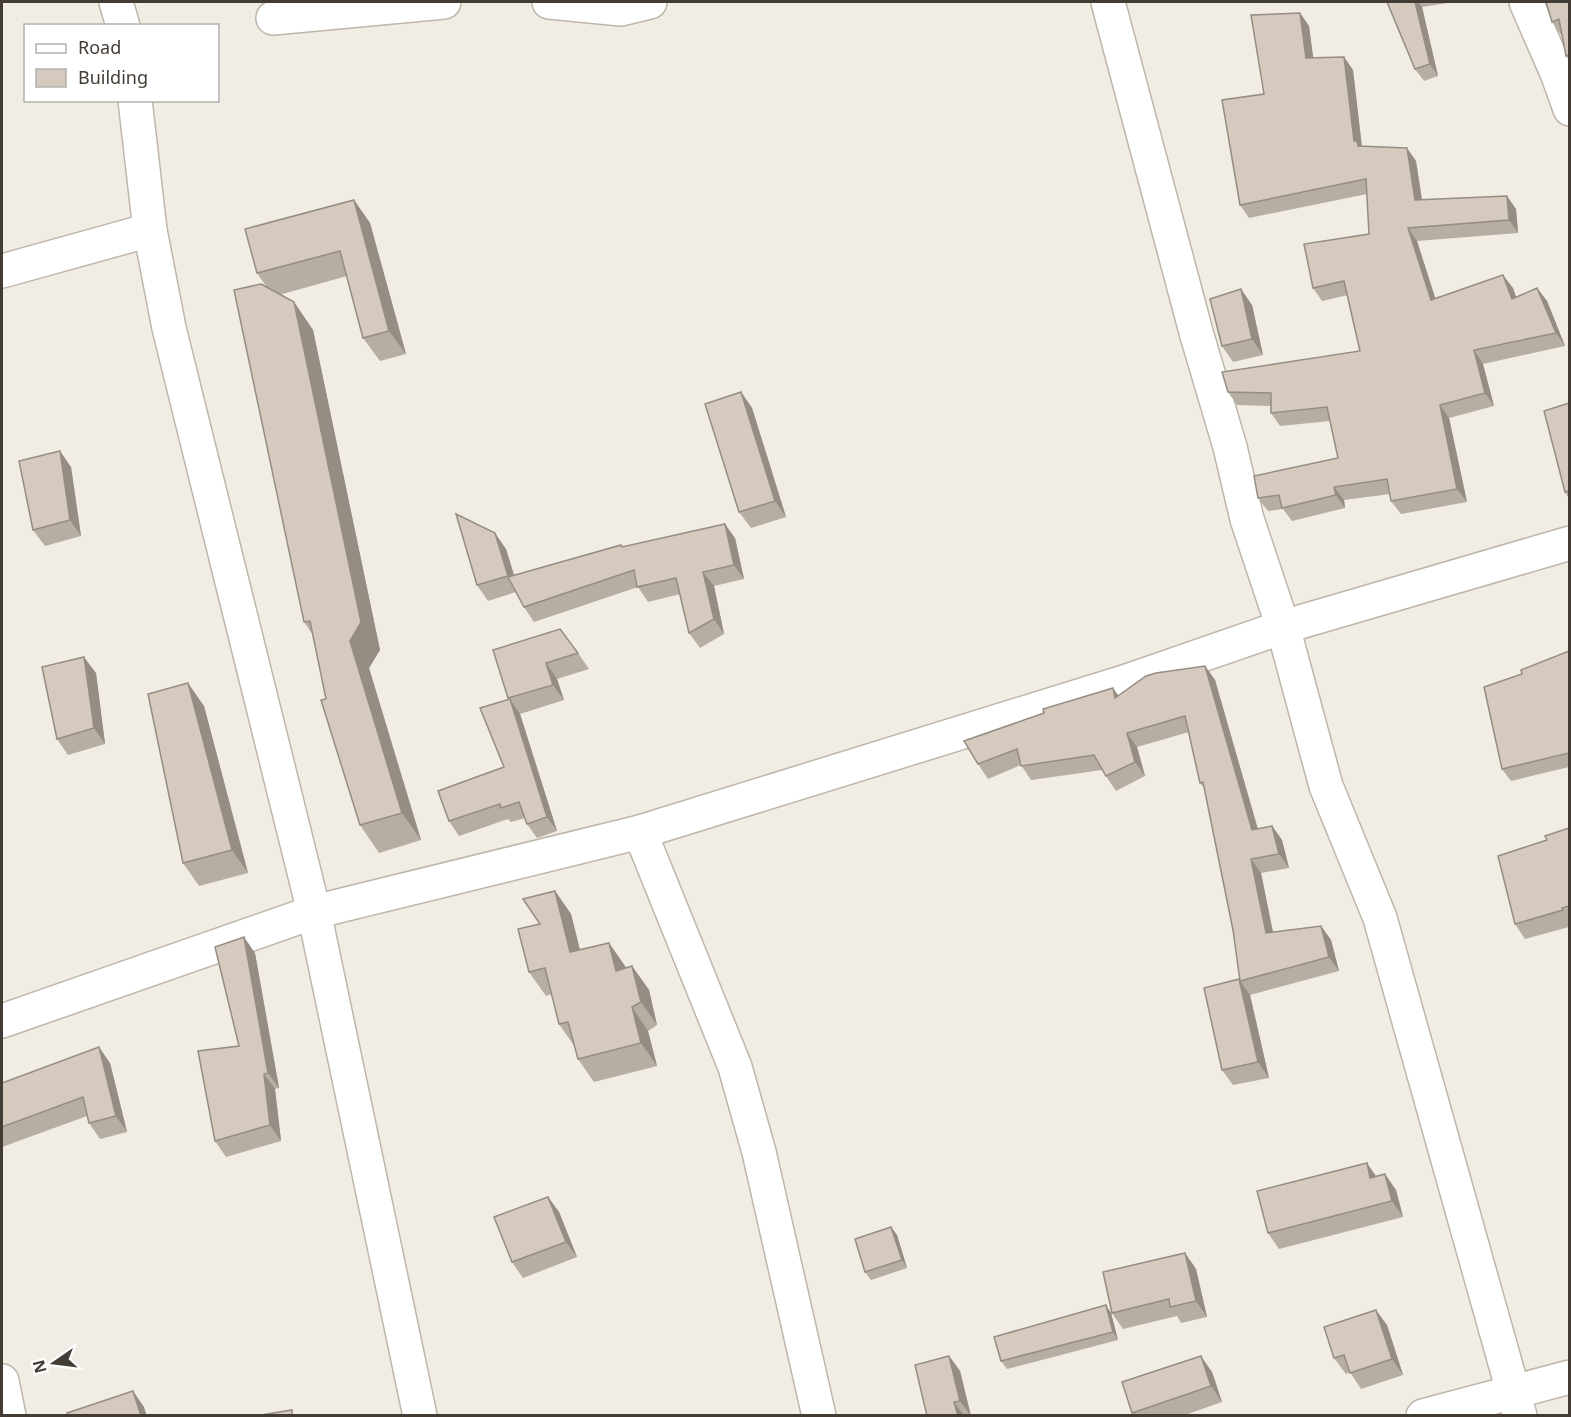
<svg xmlns="http://www.w3.org/2000/svg" width="1571" height="1417" viewBox="0 0 1571 1417" font-family="'Noto Sans',sans-serif">
  <rect width="100%" height="100%" fill="#f1ece4"/>
  <g fill="none" stroke-linecap="round" stroke-linejoin="round">
    <g stroke="#bfb6aa" stroke-width="36">
      <g id="street">
        <path d="M116 2 123 26"/>
        <path d="M549 2 621 9 650 2"/>
        <path d="M1108 2 1196 332 1230 447 1247 519 1283 627 1326 786 1380 918 1520 1416"/>
        <path d="M1526 2 1557 73 1570 109"/>
        <path d="M273 18 444 2"/>
        <path d="M135 100 150 230 169 328 314 912 420 1416"/>
        <path d="M2 271 150 230"/>
        <path d="M640 832 735 1067 759 1152 819 1416"/>
        <path d="M2 1021 314 912 640 832 1124 682 1283 627 1570 543"/>
        <path d="M2 1381 9 1416"/>
        <path d="M1423 1416 1570 1377"/>
      </g>
    </g>
    <use href="#street" stroke="#fff" stroke-width="33"/>
  </g>
  <g fill="#b7aea3">
    <path d="M1387 2H1454L1422 7 1438 76 1424 81 1415 69Z"/>
    <path d="M1569 2V60L1566 56 1562 35H1561L1552 22Z"/>
    <path d="M1300 13 1309 26 1313 58 1344 57 1353 70 1362 146 1416 161 1422 200 1516 209 1518 233 1417 241 1435 298 1513 288 1516 297 1537 288 1547 301 1565 346 1483 364 1494 406 1449 418 1467 502 1401 514 1391 501 1390 494 1344 500 1345 508 1292 521 1283 509 1268 511 1258 498 1338 458 1330 421 1280 426 1271 413V406L1237 405 1228 392 1360 351 1348 295 1322 301 1313 288 1369 234 1367 194 1249 218 1240 205 1264 94Z"/>
    <path d="M354 200 370 223 406 354 380 361 363 338 347 276 279 295 294 302 313 330 380 650 369 668 421 840 379 853 360 825 326 699 313 635 304 622 268 289 257 273Z"/>
    <path d="M1252 305 1263 355 1233 362 1222 346Z"/>
    <path d="M741 392 752 408 786 517 751 528 739 512Z"/>
    <path d="M1569 403V499L1565 492Z"/>
    <path d="M71 467 81 536 45 546 33 530Z"/>
    <path d="M735 538 744 579 714 586 724 634 700 648 689 633 680 594 648 602 638 587 534 622 524 607 516 592 488 601 477 585 506 549 514 575 621 545 622 547Z"/>
    <path d="M493 650 578 653 589 669 557 679 564 700 520 714 557 831 537 838 527 824 525 818 511 822 508 819 459 836 449 821 504 767 509 700Z"/>
    <path d="M1569 651V767L1511 781 1502 769 1522 674Z"/>
    <path d="M1205 666 1215 680 1258 829 1272 826 1282 840 1289 868 1261 873 1273 932 1321 926 1331 940 1339 971 1250 995 1269 1078 1233 1085 1222 1070 1240 981 1233 930 1205 789 1200 783 1189 732 1137 747 1145 776 1116 791 1102 770 1031 780 1021 765 988 779 978 764 1044 713 1113 688 1118 696Z"/>
    <path d="M96 673 105 744 68 755 57 739Z"/>
    <path d="M204 706 248 873 199 886 183 863Z"/>
    <path d="M1569 828V927L1525 939 1515 924 1547 840Z"/>
    <path d="M555 891 571 914 580 950 609 943 625 966 626 968 632 966 649 990 657 1025 648 1031 657 1066 594 1082 578 1059 575 1047 559 1024 552 994 546 996 529 972 540 924Z"/>
    <path d="M255 953 279 1088 275 1089 281 1141 226 1157 215 1141 239 1046Z"/>
    <path d="M110 1063 127 1132 100 1139 89 1123 87 1116 2 1147V1083Z"/>
    <path d="M1376 1176 1396 1190 1403 1217 1279 1249 1268 1233Z"/>
    <path d="M548 1197 559 1212 577 1257 523 1278 512 1262Z"/>
    <path d="M891 1227 897 1235 907 1268 871 1280 865 1272Z"/>
    <path d="M1185 1253 1196 1269 1207 1317 1181 1323 1177 1316 1123 1329 1112 1313Z"/>
    <path d="M1111 1313 1118 1340 1007 1369 1001 1361Z"/>
    <path d="M1387 1325 1403 1375 1361 1389 1350 1372 1346 1374 1334 1358Z"/>
    <path d="M949 1356 960 1371 971 1416H927Z"/>
    <path d="M1212 1372 1222 1402 1182 1416H1134L1132 1413Z"/>
  </g>
  <g fill="#958d84">
    <path d="M1415 2H1418L1422 7 1438 76 1430 64Z"/>
    <path d="M1300 13 1309 26 1315 71 1306 58Z"/>
    <path d="M1344 57 1353 70 1362 148 1367 154 1354 141Z"/>
    <path d="M1407 148 1416 161 1424 213 1415 200Z"/>
    <path d="M1507 196 1516 209 1518 233 1509 220Z"/>
    <path d="M354 200 370 223 406 354 389 331Z"/>
    <path d="M1408 228 1417 241 1440 313 1431 300Z"/>
    <path d="M1503 275 1513 288 1521 312 1512 299Z"/>
    <path d="M1537 288 1547 301 1565 346 1556 333Z"/>
    <path d="M1241 289 1252 305 1263 355 1252 339Z"/>
    <path d="M294 302 313 330 380 650 369 668 421 840 402 813 350 641Z"/>
    <path d="M1474 350 1483 364 1494 406 1485 393Z"/>
    <path d="M741 392 752 408 786 517 775 501Z"/>
    <path d="M1440 405 1449 418 1467 502 1457 489Z"/>
    <path d="M60 451 71 467 81 536 70 520Z"/>
    <path d="M1334 487 1344 500 1345 508 1336 495Z"/>
    <path d="M725 524 735 538 744 579 734 565Z"/>
    <path d="M495 533 506 549 519 592 508 576Z"/>
    <path d="M703 572 714 586 724 634 714 619Z"/>
    <path d="M84 657 96 673 105 744 94 728Z"/>
    <path d="M546 663 557 679 564 700 553 685Z"/>
    <path d="M1205 666 1215 680 1262 844 1252 830Z"/>
    <path d="M188 683 204 706 248 873 232 850Z"/>
    <path d="M1113 688 1123 702 1115 698Z"/>
    <path d="M510 699 520 714 557 831 547 817Z"/>
    <path d="M1127 733 1137 747 1145 776 1135 762Z"/>
    <path d="M1272 826 1282 840 1289 868 1279 854Z"/>
    <path d="M1251 859 1261 873 1276 948 1266 933Z"/>
    <path d="M555 891 571 914 586 975 570 952Z"/>
    <path d="M1321 926 1331 940 1339 971 1329 957Z"/>
    <path d="M244 937 255 953 279 1088 268 1073Z"/>
    <path d="M609 943 625 966 632 994 616 971Z"/>
    <path d="M632 966 649 990 657 1025 641 1002Z"/>
    <path d="M1239 979 1250 995 1269 1078 1258 1062Z"/>
    <path d="M632 1007 648 1031 657 1066 641 1043Z"/>
    <path d="M99 1047 110 1063 127 1132 116 1116Z"/>
    <path d="M264 1074 275 1089 281 1141 270 1125Z"/>
    <path d="M1367 1163 1378 1179 1370 1178Z"/>
    <path d="M1385 1174 1396 1190 1403 1217 1392 1201Z"/>
    <path d="M548 1197 559 1212 577 1257 566 1242Z"/>
    <path d="M891 1227 897 1235 907 1268 902 1260Z"/>
    <path d="M1185 1253 1196 1269 1207 1317 1196 1301Z"/>
    <path d="M1106 1305 1111 1313 1118 1340 1113 1332Z"/>
    <path d="M1376 1310 1387 1325 1403 1375 1392 1359Z"/>
    <path d="M949 1356 960 1371 971 1416 960 1401Z"/>
    <path d="M1201 1356 1212 1372 1222 1402 1211 1386Z"/>
    <path d="M133 1391 144 1407 147 1416H141Z"/>
    <path d="M954 1402 964 1416H958Z"/>
  </g>
  <g fill="#d5cabd" stroke="#958d84" stroke-width="1.5">
    <path d="M1387 2H1415L1430 64 1415 69Z"/>
    <path d="M1546 2H1569V55L1566 56 1559 19 1552 22Z"/>
    <path d="M1300 13 1306 58 1344 57 1354 141H1357L1358 146 1407 148 1415 200 1507 196 1509 220 1408 228 1431 300 1503 275 1512 299 1537 288 1556 333 1474 350 1485 393 1440 405 1457 489 1391 501 1387 479 1334 487 1336 495 1282 508 1279 495 1258 498 1254 476 1338 458 1327 407 1271 413V393L1228 392 1222 372 1360 351 1344 281 1313 288 1304 244 1369 234 1366 179 1240 205 1222 100 1264 94 1251 15Z"/>
    <path d="M354 200 389 331 363 338 340 251 257 273 245 229Z"/>
    <path d="M261 284 294 302 361 622 350 641 402 813 360 825 321 700 326 699 310 621 304 622 234 290Z"/>
    <path d="M1241 289 1252 339 1222 346 1210 299Z"/>
    <path d="M741 392 775 501 739 512 705 404Z"/>
    <path d="M1569 403V491L1565 492 1544 411Z"/>
    <path d="M60 451 70 520 33 530 19 461Z"/>
    <path d="M456 514 495 533 508 576 477 585Z"/>
    <path d="M725 524 734 565 703 572 714 619 689 633 676 578 637 587 634 570 524 607 508 577 621 545 622 547Z"/>
    <path d="M560 629 578 653 546 663 553 685 508 698 493 650Z"/>
    <path d="M1569 651V753L1502 769 1484 687 1522 674 1521 670Z"/>
    <path d="M84 657 94 728 57 739 42 667Z"/>
    <path d="M1205 666 1252 830 1272 826 1279 854 1251 859 1266 933 1321 926 1329 957 1240 981 1233 930 1203 782 1200 783 1185 716 1127 733 1135 762 1106 776 1094 755 1021 766 1017 749 978 764 964 741 1044 713 1043 709 1113 688 1115 698 1146 676 1156 673Z"/>
    <path d="M188 683 232 850 183 863 148 694Z"/>
    <path d="M510 699 547 817 527 824 519 802 501 808 500 804 449 821 438 791 504 767 480 708Z"/>
    <path d="M1569 828V906L1562 908 1563 910 1515 924 1498 856 1547 840 1545 836Z"/>
    <path d="M555 891 570 952 609 943 616 971 632 966 641 1002 632 1007 641 1043 578 1059 568 1022 559 1024 545 968 529 972 518 929 540 924 523 899Z"/>
    <path d="M244 937 268 1073 264 1074 270 1125 215 1141 198 1051 239 1046 215 947Z"/>
    <path d="M1239 979 1258 1062 1222 1070 1204 988Z"/>
    <path d="M99 1047 116 1116 89 1123 83 1097 2 1127V1083Z"/>
    <path d="M1367 1163 1370 1178 1385 1174 1392 1201 1268 1233 1257 1191Z"/>
    <path d="M548 1197 566 1242 512 1262 494 1217Z"/>
    <path d="M891 1227 902 1260 865 1272 855 1239Z"/>
    <path d="M1185 1253 1196 1301 1170 1307 1169 1299 1112 1313 1103 1272Z"/>
    <path d="M1106 1305 1113 1332 1001 1361 994 1337Z"/>
    <path d="M1376 1310 1392 1359 1350 1373 1344 1355 1334 1358 1324 1327Z"/>
    <path d="M949 1356 960 1401 954 1402 958 1416H927L915 1365Z"/>
    <path d="M1201 1356 1211 1386 1132 1413 1122 1382Z"/>
    <path d="M133 1391 141 1416H68L67 1413Z"/>
    <path d="M292 1410V1416L261 1415Z"/>
  </g>
  <rect width="1571" height="1417" fill="none" stroke="#433c34" stroke-width="6"/>
  <rect x="24" y="24" width="195" height="78" fill="#ffffff" stroke="#b4b1ae" stroke-width="1.5"/>
  <rect x="36" y="44" width="30" height="9" fill="#ffffff" stroke="#b4b1ae" stroke-width="1.5"/>
  <text x="78" y="54" font-size="18" fill="#433c34">Road</text>
  <rect x="36" y="69" width="30" height="18" fill="#d5cabd" stroke="#b4b1ae" stroke-width="1.5"/>
  <text x="78" y="84" font-size="18" fill="#433c34">Building</text>
  <g transform="translate(54 1363) rotate(256)" stroke="#ffffff" stroke-width="4.5" paint-order="stroke">
  <path d="M0-4.5L10 22L0 15L-10 22Z" fill="#433c34"/>
  <text y="-9" font-size="16" font-weight="bold" text-anchor="middle" fill="#433c34">N</text>
  </g>
</svg>
